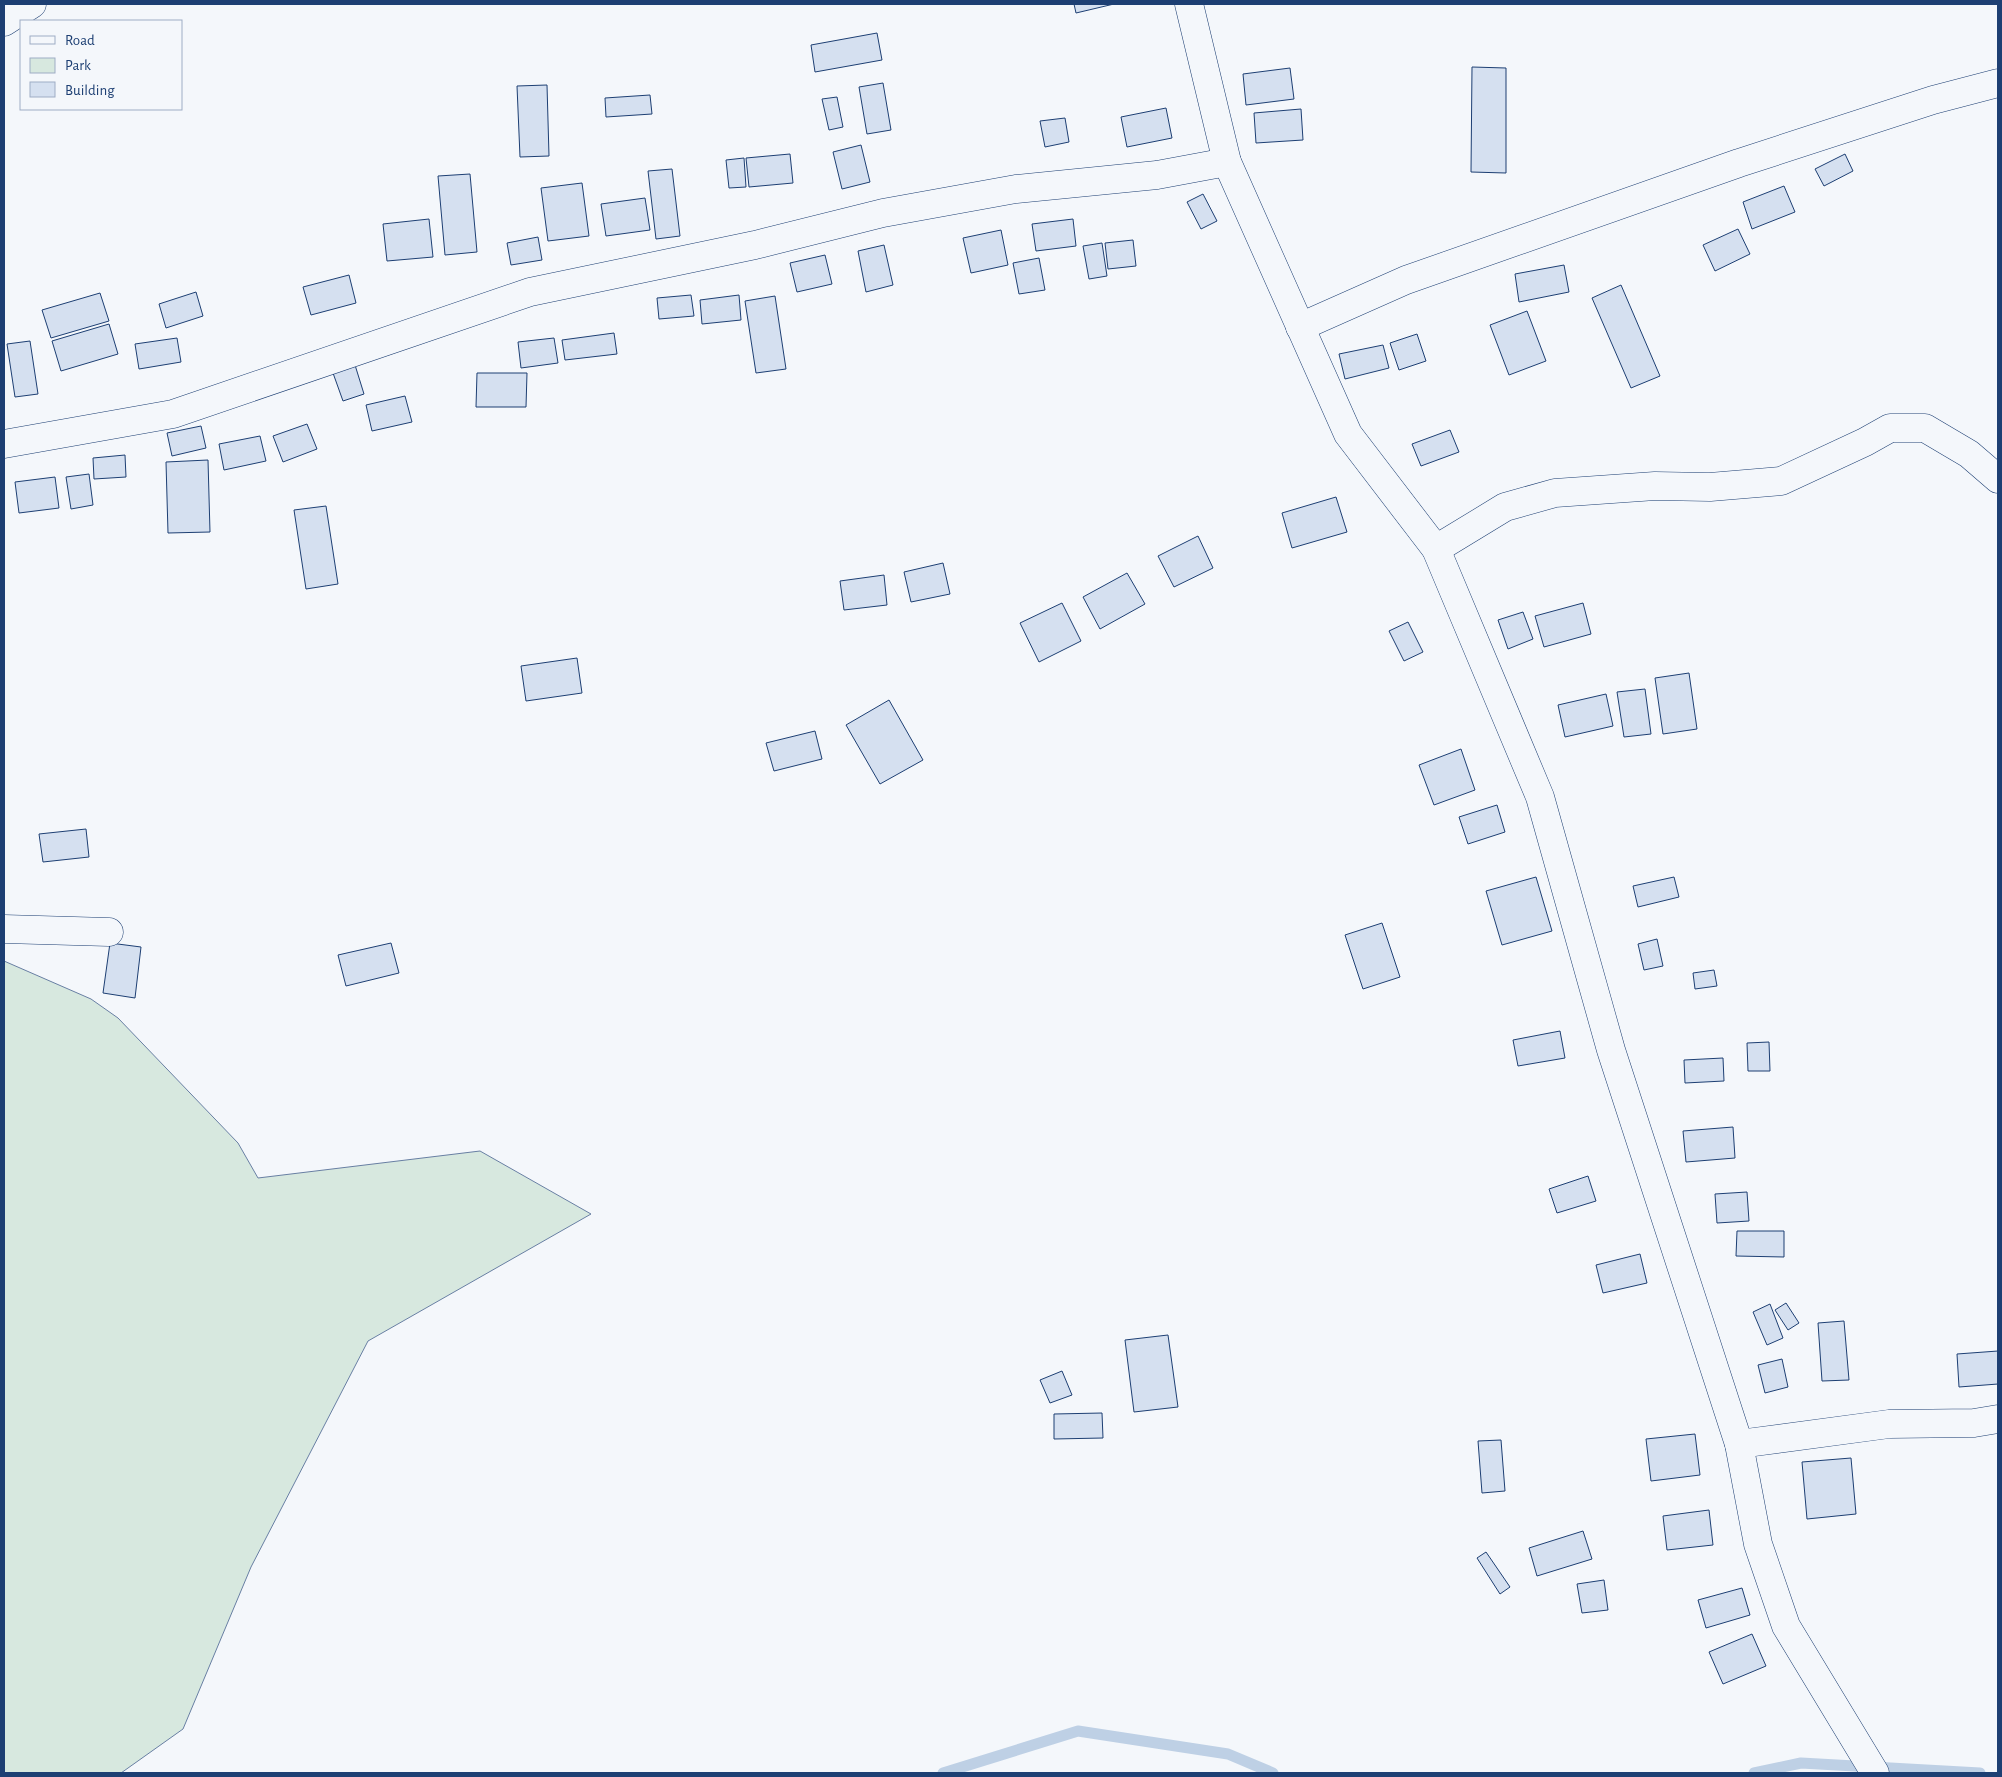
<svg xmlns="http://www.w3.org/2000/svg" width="2002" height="1777" viewBox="0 0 2002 1777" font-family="'Alegreya Sans',sans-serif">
  <rect width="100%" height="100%" fill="#f4f7fb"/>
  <path fill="#d7e8df" stroke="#687fa3" d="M4 961 91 999 118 1018 238 1143 258 1178 480 1151 591 1214 368 1341 251 1567 183 1729 121 1773H4Z"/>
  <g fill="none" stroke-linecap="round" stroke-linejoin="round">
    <g stroke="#bed0e5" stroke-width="11">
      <path d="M943 1773 1078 1731 1228 1754 1273 1773"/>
      <path d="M1754 1773 1801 1763 1980 1773"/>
    </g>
  </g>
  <g fill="#d5e0f0" stroke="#1d3f73">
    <path d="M1074 4H1114L1076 13Z"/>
    <path d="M877 33 882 60 815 72 811 45Z"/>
    <path d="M1472 67 1506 68V173L1471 172Z"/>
    <path d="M1290 68 1294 99 1246 105 1243 74Z"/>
    <path d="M883 83 891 130 867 134 859 87Z"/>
    <path d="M547 85 549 156 520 157 517 86Z"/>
    <path d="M650 95 652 114 606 117 605 98Z"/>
    <path d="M837 97 843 127 829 130 822 99Z"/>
    <path d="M1166 108 1172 138 1127 147 1121 117Z"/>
    <path d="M1301 109 1303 140 1256 143 1254 113Z"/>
    <path d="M1065 118 1069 142 1045 147 1040 121Z"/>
    <path d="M861 145 870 182 842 189 833 152Z"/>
    <path d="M790 154 793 183 749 187 746 158Z"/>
    <path d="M1845 154 1853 171 1824 186 1815 169Z"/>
    <path d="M744 158 746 187 729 188 726 160Z"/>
    <path d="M672 169 680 236 656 239 648 171Z"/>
    <path d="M470 174 477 252 445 255 438 176Z"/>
    <path d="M582 183 589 236 548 241 541 188Z"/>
    <path d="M1784 186 1795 212 1752 229 1743 202Z"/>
    <path d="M1203 194 1217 221 1201 229 1187 202Z"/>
    <path d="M645 198 650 230 606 236 601 204Z"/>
    <path d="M429 219 433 257 387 261 383 224Z"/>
    <path d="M1073 219 1076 246 1036 251 1032 224Z"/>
    <path d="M1738 229 1750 254 1715 271 1703 245Z"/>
    <path d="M1001 230 1008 265 971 273 963 238Z"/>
    <path d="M538 237 542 260 511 265 507 243Z"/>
    <path d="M1133 240 1136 266 1108 269 1105 243Z"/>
    <path d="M1102 243 1107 276 1089 279 1083 246Z"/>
    <path d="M884 245 893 285 866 292 858 251Z"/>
    <path d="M825 255 832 284 797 292 790 263Z"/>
    <path d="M1039 258 1045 290 1019 294 1013 263Z"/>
    <path d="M1564 265 1569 292 1519 302 1515 274Z"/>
    <path d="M349 275 356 303 311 315 303 287Z"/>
    <path d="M1621 285 1660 376 1631 388 1592 298Z"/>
    <path d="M196 292 203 316 166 328 159 304Z"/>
    <path d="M100 293 109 321 51 338 42 310Z"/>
    <path d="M691 295 694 316 659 319 657 298Z"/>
    <path d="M739 295 741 320 702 324 700 300Z"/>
    <path d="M775 296 786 369 756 373 745 301Z"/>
    <path d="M1527 311 1546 361 1509 375 1490 325Z"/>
    <path d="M109 324 118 354 61 371 52 341Z"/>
    <path d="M614 333 617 354 565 360 562 340Z"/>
    <path d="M1417 334 1426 361 1399 370 1390 343Z"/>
    <path d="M177 338 181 362 139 369 135 344Z"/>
    <path d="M554 338 558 363 521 368 518 342Z"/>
    <path d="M30 341 38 394 15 397 7 344Z"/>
    <path d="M1383 345 1389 368 1345 379 1339 354Z"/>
    <path d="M355 365 364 394 343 401 333 373Z"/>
    <path d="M477 373H527L526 407H476Z"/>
    <path d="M405 396 412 422 372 431 366 405Z"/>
    <path d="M307 424 317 449 283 462 273 436Z"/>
    <path d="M201 426 206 448 172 456 167 433Z"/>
    <path d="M1450 430 1459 452 1421 466 1412 444Z"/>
    <path d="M260 436 266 461 224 470 219 444Z"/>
    <path d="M125 455 126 477 94 479 93 458Z"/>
    <path d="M208 460 210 532 168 533 166 462Z"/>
    <path d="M89 474 93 505 71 509 66 477Z"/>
    <path d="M55 477 59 508 19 513 15 482Z"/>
    <path d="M1336 497 1347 532 1292 548 1282 513Z"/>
    <path d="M326 506 338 584 306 589 294 510Z"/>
    <path d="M1198 536 1213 568 1174 587 1158 556Z"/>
    <path d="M943 563 950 594 911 602 904 572Z"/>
    <path d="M1127 573 1145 604 1100 629 1083 597Z"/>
    <path d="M884 575 887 605 844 610 840 581Z"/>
    <path d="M1062 603 1081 641 1039 662 1020 623Z"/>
    <path d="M1583 603 1591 634 1544 647 1535 616Z"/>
    <path d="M1523 612 1533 639 1508 649 1498 620Z"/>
    <path d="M1408 622 1423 652 1404 661 1389 631Z"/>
    <path d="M577 658 582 693 526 701 521 666Z"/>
    <path d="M1689 673 1697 729 1663 734 1655 678Z"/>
    <path d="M1645 689 1651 734 1624 737 1617 692Z"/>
    <path d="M1606 694 1613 726 1565 737 1558 705Z"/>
    <path d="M889 700 923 760 880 784 846 725Z"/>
    <path d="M815 731 822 759 774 771 766 743Z"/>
    <path d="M1461 749 1475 790 1434 805 1419 765Z"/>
    <path d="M1497 805 1505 832 1468 844 1459 817Z"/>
    <path d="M86 829 89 857 43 862 39 834Z"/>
    <path d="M1536 877 1552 931 1502 945 1486 891Z"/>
    <path d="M1674 877 1679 897 1638 907 1633 886Z"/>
    <path d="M1382 923 1400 977 1363 989 1345 935Z"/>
    <path d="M1657 939 1663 966 1644 970 1638 944Z"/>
    <path d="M110 943 141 947 135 998 103 993Z"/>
    <path d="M391 943 399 973 346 986 338 955Z"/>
    <path d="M1714 970 1717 986 1695 989 1693 973Z"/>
    <path d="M1560 1031 1565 1058 1518 1066 1513 1040Z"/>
    <path d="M1769 1042 1770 1071H1748L1747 1043Z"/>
    <path d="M1723 1058 1724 1081 1685 1083 1684 1060Z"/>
    <path d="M1733 1127 1735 1158 1686 1162 1683 1131Z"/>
    <path d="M1588 1176 1596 1201 1557 1213 1549 1189Z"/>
    <path d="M1747 1192 1749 1221 1717 1223 1715 1194Z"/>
    <path d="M1737 1231H1784V1257L1736 1256Z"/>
    <path d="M1640 1254 1647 1283 1603 1293 1596 1265Z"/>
    <path d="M1786 1303 1799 1323 1788 1330 1775 1310Z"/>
    <path d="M1770 1304 1783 1338 1767 1345 1753 1312Z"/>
    <path d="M1844 1321 1849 1380 1822 1381 1818 1323Z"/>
    <path d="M1168 1335 1178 1407 1134 1412 1125 1340Z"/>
    <path d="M1998 1351V1384L1959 1387 1957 1354Z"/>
    <path d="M1782 1359 1788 1387 1765 1393 1758 1365Z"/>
    <path d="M1062 1371 1072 1395 1050 1403 1040 1380Z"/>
    <path d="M1102 1413 1103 1438 1054 1439V1414Z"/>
    <path d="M1695 1434 1700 1475 1651 1481 1646 1439Z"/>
    <path d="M1501 1440 1505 1491 1482 1493 1478 1441Z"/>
    <path d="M1851 1458 1856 1514 1807 1519 1802 1462Z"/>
    <path d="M1709 1510 1713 1545 1667 1550 1663 1516Z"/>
    <path d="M1583 1531 1592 1559 1537 1576 1529 1548Z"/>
    <path d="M1486 1552 1510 1587 1500 1594 1477 1558Z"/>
    <path d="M1604 1580 1608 1610 1582 1613 1577 1584Z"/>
    <path d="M1742 1588 1750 1615 1706 1628 1698 1600Z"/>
    <path d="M1752 1634 1766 1666 1723 1684 1709 1652Z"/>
  </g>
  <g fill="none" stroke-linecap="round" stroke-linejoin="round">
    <g stroke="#1d3f73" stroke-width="29">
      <g id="street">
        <path d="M1189 4 1227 162 1348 434 1436 549 1540 797 1611 1050 1739 1444 1758 1544 1786 1626 1875 1773"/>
        <path d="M4 22 32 4"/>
        <path d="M1300 327 1406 280 1739 163 1933 100 1998 83"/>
        <path d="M4 444 173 414 530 292 755 245 883 213 1016 189 1157 175 1227 162"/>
        <path d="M1436 549 1505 507 1555 493 1655 486 1710 487 1781 481 1865 442 1890 428H1925L1969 454 1998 479"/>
        <path d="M4 929 109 932"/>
        <path d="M1739 1444 1889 1424 1974 1423 1998 1419"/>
      </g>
    </g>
    <use href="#street" stroke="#f4f7fb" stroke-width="28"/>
  </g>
  <rect width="2002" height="1777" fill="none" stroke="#1d3f73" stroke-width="10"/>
  <rect x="20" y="20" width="162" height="90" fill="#f4f7fb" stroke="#9eadc5"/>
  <rect x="30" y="36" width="25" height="8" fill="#f4f7fb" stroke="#9eadc5"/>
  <text x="65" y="45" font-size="15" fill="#1d3f73">Road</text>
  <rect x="30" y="58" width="25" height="15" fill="#d7e8df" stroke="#9eadc5"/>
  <text x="65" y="70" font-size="15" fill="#1d3f73">Park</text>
  <rect x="30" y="82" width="25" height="15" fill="#d5e0f0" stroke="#9eadc5"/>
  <text x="65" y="95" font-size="15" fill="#1d3f73">Building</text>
</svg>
